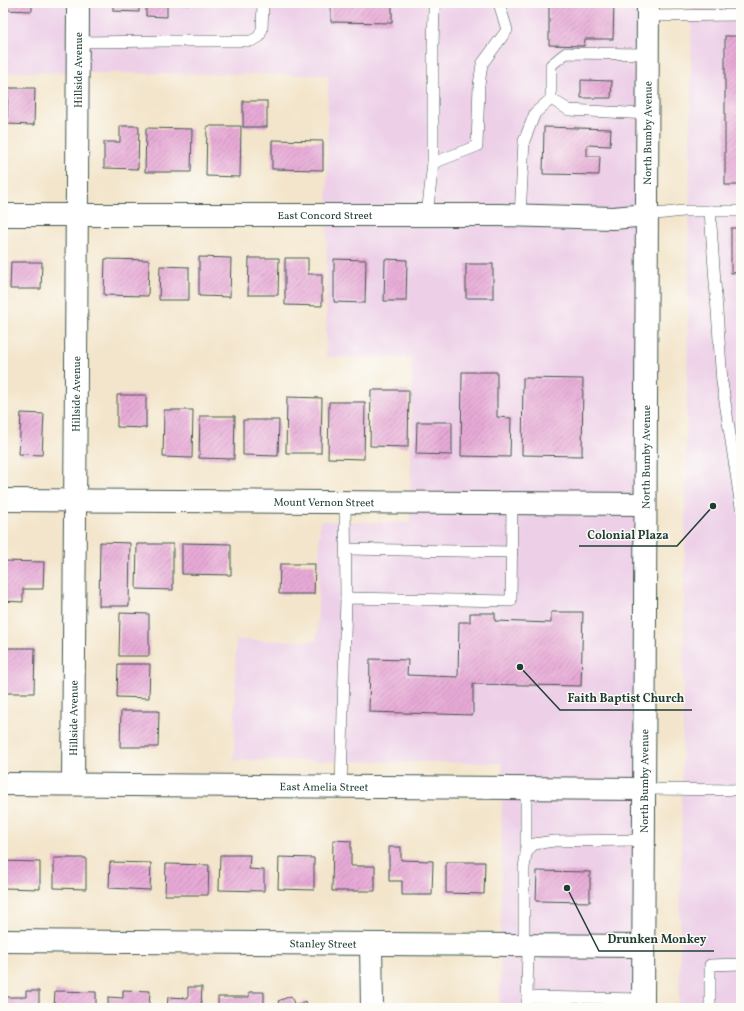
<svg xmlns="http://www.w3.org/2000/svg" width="744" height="1011" viewBox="0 0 744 1011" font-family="Vollkorn,serif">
  <defs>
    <pattern id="building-hatch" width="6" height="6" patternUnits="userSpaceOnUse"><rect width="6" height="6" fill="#e8aad7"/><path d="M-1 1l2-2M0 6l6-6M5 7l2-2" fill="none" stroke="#bb8caf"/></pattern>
  </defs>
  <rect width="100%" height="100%" fill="#fdfcf7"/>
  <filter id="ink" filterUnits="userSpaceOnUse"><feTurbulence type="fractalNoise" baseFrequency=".025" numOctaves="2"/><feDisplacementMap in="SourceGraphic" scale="8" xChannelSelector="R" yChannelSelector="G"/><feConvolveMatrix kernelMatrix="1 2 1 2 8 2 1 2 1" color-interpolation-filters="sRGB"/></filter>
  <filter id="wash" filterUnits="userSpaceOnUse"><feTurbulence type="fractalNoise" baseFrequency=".012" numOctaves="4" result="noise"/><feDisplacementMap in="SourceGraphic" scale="16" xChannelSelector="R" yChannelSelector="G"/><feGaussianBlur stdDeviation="0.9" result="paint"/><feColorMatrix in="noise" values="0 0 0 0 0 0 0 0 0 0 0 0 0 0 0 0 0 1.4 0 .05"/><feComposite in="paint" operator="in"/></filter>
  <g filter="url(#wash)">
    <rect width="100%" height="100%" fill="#f3e5cb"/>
    <g fill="#edd0e8">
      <path d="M3 3H647L642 1008H500L502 763 234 760 236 640 317 641 320 521 410 523 412 358 326 357 328 75 3 72Z"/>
      <path d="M692 3H741V1008H679Z"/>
    </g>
    <g id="blocks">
      <g fill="url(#building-hatch)">
        <path d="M3 3H32V11L3 10Z"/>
        <path d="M113 3H139V12L113 11Z"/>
        <path d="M146 3H167V17L146 16Z"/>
        <path d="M171 3H189V5L171 4Z"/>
        <path d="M331 3H392V23L331 22Z"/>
        <path d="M549 3H614L613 39H585L584 46 549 45Z"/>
        <rect x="725" y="36" width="16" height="149"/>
        <path d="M581 80 612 81 611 98H581Z"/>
        <path d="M8 88H35L34 125 7 124Z"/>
        <rect x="243" y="101" width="24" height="26"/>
        <path d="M120 126H139L138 169 104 168V142H120Z"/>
        <path d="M207 126H241L240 177 206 176Z"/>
        <path d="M544 127 611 129 610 146 587 145V156H600L599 175 543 174Z"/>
        <path d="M146 128 192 129 191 172H145Z"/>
        <path d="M272 140 323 141V170L272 169Z"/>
        <path d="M731 228H741V272L731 273Z"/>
        <path d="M199 257 231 258 230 297 199 296Z"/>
        <path d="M249 258H279L278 295H248Z"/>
        <path d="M285 258H308V274H322V306L285 305Z"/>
        <path d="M105 259 149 260 148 296 104 295Z"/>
        <path d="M334 259 366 260 365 303 334 302Z"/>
        <path d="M385 259 407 260 406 301H384Z"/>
        <path d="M11 262H42L41 289H10Z"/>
        <rect x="466" y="264" width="27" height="34"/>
        <path d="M160 266 189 267V300H159Z"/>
        <path d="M462 372H497V417L511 418 510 457 461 456Z"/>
        <path d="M523 378 583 379 582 456 522 455Z"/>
        <path d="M371 390H409L408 447 370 446Z"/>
        <path d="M117 395H146V428L117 427Z"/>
        <path d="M287 397 322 398 321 453H286Z"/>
        <path d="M329 402H365L364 459 328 458Z"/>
        <path d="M164 410H193L192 458 163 457Z"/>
        <path d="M21 413 44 414 42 455 19 454Z"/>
        <path d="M200 416H235L234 459 199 458Z"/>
        <path d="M243 420H279L278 456 243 455Z"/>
        <path d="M417 422H452V455L416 454Z"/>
        <path d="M100 542 130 543 129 606H99Z"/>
        <path d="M182 543 231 544V575L182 574Z"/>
        <path d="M137 544H173V590L136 589Z"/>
        <path d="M3 561 44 562 43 589H23V602L3 601Z"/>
        <path d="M280 564H315L314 594H279Z"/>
        <path d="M551 612H583L581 686 473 684V715L369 712 370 659 408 660 407 675 458 677 459 622H470V613H495V621L551 623Z"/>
        <path d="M120 613 149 614V656H119Z"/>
        <path d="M3 648H35L34 693H3Z"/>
        <path d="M118 664H150L149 698 117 697Z"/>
        <path d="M121 711H159L158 747H120Z"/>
        <path d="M333 840 351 841V866H375V891H332Z"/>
        <path d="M389 847H401V860L433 861 432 895H402V881H389Z"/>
        <path d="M220 855H250L249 869 264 870V891L219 890Z"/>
        <path d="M279 857 314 858V890L278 889Z"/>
        <path d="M54 858H86V889L54 888Z"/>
        <path d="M3 861 40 862V889L3 888Z"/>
        <path d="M110 862 151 863 150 890 109 888Z"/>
        <path d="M446 862H485L484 894 446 893Z"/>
        <path d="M166 864 209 865 208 895H165Z"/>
        <path d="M537 871 590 872V902L536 901Z"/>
        <path d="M188 987H202L201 1008H167L168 997 188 998Z"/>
        <path d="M123 990 150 991 149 1008H108V997L123 998Z"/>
        <path d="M26 991H39V1008H3V997H26Z"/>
        <path d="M55 991 96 992V1008H54Z"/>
        <path d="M249 992H264V1008H218V997H249Z"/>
        <path d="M291 996 295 1006 305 1001 308 1008H281L278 1001Z"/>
      </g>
    </g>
  </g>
  <g filter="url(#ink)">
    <use href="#blocks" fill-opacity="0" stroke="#3f564b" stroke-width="1"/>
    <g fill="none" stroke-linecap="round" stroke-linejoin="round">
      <g stroke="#3f564b" stroke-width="12">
        <g id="lane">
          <path d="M648 16 741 15"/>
          <path d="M78 42 170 41H251L259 37 262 29 263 3"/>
          <path d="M648 114 569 110 551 99V65L566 53 648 54"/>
          <path d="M433 163 477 146 479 85 482 64 507 30 499 3"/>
          <path d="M710 211 722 382 741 507"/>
          <path d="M427 215 433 163V46L434 10 437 3"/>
          <path d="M647 215 683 211H741"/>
          <path d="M520 216 524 141 535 113 551 99"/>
          <path d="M345 502 346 598"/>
          <path d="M346 549 512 552"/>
          <path d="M341 787 346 598 511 601 512 504"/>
          <path d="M526 788V854"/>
          <path d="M645 789 741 790"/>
          <path d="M524 945V868L526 854 530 848 534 844 554 841 644 840"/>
          <path d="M527 997 528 945"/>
          <path d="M527 1008V997L643 999"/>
          <path d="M710 1008V965L741 964"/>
        </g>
      </g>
      <g stroke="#3f564b" stroke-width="24">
        <g id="street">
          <path id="s1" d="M3 215H500L613 218 647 215"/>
          <path id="s2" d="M3 500 645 504"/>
          <path id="s3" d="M3 784 645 789"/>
          <path id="s4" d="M73 784C74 524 78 263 78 3"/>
          <path id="s5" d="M3 941 643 946"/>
          <path d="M371 944 372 1008"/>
        </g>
      </g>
      <g stroke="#3f564b" stroke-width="24">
        <g id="secondary">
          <path id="s6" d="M643 1008 648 3"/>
        </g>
      </g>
      <use href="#lane" stroke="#fff" stroke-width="11"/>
      <use href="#street" stroke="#fff" stroke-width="22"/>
      <use href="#secondary" stroke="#fff" stroke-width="22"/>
    </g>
  </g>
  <g text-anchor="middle" stroke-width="3" stroke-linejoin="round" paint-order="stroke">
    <g font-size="11" fill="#1f3d34" stroke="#fdfcf7">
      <text dy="4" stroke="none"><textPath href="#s4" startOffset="714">Hillside Avenue</textPath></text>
      <text dy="4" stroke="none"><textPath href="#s6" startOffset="875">North Bumby Avenue</textPath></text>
      <text dy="4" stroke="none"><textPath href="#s1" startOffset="322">East Concord Street</textPath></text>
      <text dy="4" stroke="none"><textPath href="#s4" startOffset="390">Hillside Avenue</textPath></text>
      <text dy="4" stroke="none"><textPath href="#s6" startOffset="551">North Bumby Avenue</textPath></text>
      <text dy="4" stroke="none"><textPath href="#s2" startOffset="321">Mount Vernon Street</textPath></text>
      <text dy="4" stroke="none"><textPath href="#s4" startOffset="66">Hillside Avenue</textPath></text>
      <text dy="4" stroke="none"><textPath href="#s6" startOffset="227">North Bumby Avenue</textPath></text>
      <text dy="4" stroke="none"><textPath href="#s3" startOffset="321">East Amelia Street</textPath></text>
      <text dy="4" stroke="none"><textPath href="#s5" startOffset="320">Stanley Street</textPath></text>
    </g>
  </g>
  <path fill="none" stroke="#1f3d34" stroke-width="1.5" d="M713 506L677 546H579M520 667L560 710H692M567 888L599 951H714"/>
  <g fill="#1f3d34" stroke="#fdfcf7" stroke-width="1.5">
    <circle cx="713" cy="506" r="4"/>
    <circle cx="520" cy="667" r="4"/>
    <circle cx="567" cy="888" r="4"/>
  </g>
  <g font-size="12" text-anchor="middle" font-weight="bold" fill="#1f3d34" stroke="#fdfcf7" stroke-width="3" stroke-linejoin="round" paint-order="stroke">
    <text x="628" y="539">Colonial Plaza</text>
    <text x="626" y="702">Faith Baptist Church</text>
    <text x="657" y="943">Drunken Monkey</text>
  </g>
  <rect width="744" height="1011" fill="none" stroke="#fdfcf7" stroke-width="16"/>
</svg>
